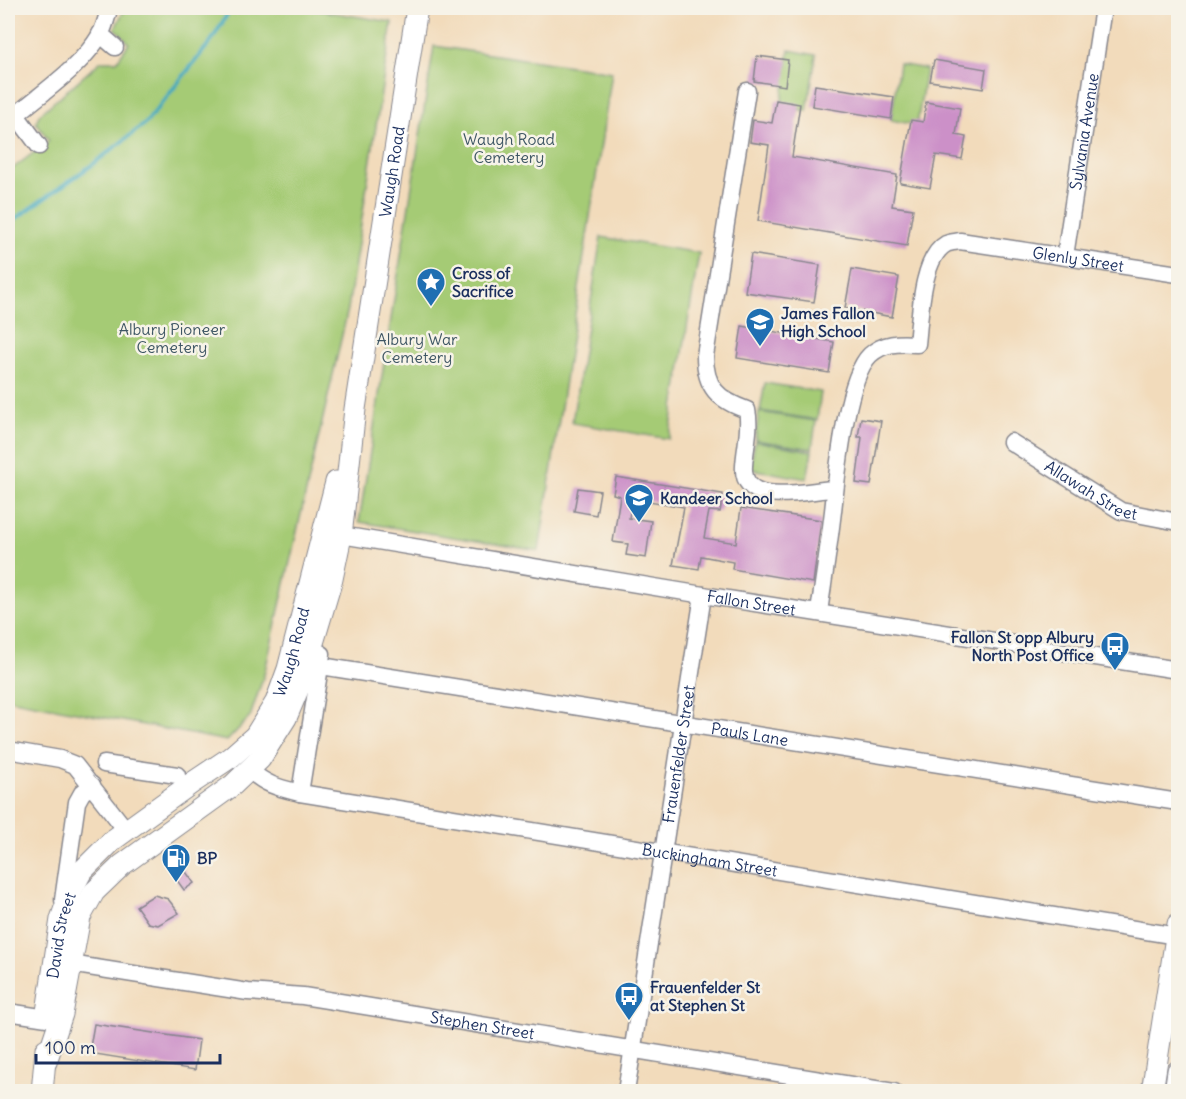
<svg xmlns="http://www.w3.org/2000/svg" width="1186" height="1099" viewBox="0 0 1186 1099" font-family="Delius,sans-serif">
  <rect width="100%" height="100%" fill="#f7f3e8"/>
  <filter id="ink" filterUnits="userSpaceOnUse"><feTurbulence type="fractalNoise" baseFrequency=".0167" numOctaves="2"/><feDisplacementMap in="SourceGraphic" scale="12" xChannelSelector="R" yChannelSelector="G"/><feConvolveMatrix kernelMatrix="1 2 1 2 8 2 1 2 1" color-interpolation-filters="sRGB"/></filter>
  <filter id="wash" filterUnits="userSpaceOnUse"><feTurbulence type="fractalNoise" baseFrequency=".008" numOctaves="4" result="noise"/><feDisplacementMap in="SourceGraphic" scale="24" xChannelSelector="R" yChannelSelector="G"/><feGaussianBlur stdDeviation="1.35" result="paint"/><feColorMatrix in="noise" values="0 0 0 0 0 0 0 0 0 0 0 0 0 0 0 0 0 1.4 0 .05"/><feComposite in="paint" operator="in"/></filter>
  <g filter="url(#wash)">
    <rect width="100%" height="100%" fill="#f2dbbb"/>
    <g fill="#a5cb75" stroke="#607d6a" stroke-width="1.5">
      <path d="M115 8H304L392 22 348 309 264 675 250 717 227 741 8 699V172L49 141 36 123 39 115 101 61H117L129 43 115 28 124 11Z"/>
      <path d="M434 46 612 72 539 551 359 522Z"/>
      <path d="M789 50 816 55 807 111 781 106Z"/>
      <path d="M899 64 926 69 917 125 891 120Z"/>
      <path d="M601 237 699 253 669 439 572 423Z"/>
      <path d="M765 383 821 392 817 420 760 411Z"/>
      <path d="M759 412 816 421 812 449 755 440Z"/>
      <path d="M755 441 812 451 807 479 750 469Z"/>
    </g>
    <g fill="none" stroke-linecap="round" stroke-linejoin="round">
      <path stroke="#3fa8bf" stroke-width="4" d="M8 224 92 165 146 123 212 40 231 8"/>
    </g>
    <g id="blocks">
      <g fill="#cc90c8">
        <path d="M757 56 788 60 785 86 754 81Z"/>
        <path d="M934 60 986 69 983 89 930 81Z"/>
        <path d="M815 85 894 97 891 119 812 106Z"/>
        <path d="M776 100 800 104 792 157 897 175 892 206 913 209 907 246 758 221 769 145 750 142 753 120 772 123Z"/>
        <path d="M926 102 960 108 956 135 966 137 962 159 936 155 930 188 900 183 911 120 923 122Z"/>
        <path d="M751 254 820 265 814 302 745 292Z"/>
        <path d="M852 269 899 277 892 317 845 308Z"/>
        <path d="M742 326 834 342 829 373 737 358Z"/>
        <path d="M861 418 881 421 871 485 856 483 862 437H858Z"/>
        <path d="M616 477 723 494 720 512 709 511 704 538 736 543 741 508 821 520 813 583 732 569 733 562 701 556 699 569 673 565 684 507 632 498 629 518 651 521 646 558 626 555 628 544 613 542 620 496 613 494Z"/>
        <path d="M578 488 600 491 596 515 574 511Z"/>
        <path d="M176 858 194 883 184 890 166 865Z"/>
        <path d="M154 895 168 899 179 913 158 925 148 923 136 906Z"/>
        <path d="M94 1024 199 1040 195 1070 89 1053Z"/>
      </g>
    </g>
  </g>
  <g filter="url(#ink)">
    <use href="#blocks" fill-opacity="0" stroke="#86858c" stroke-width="1.5"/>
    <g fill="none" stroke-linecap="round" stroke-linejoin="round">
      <g stroke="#86858c" stroke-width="19">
        <g id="minor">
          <path d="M100 34 115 47"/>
          <path d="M747 91 705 356C705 387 718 400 747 410 751 429 745 447 744 466 741 510 810 489 835 489"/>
          <path d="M8 110 16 115 39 146"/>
          <path d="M16 115C44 91 81 67 100 35 104 28 106 20 108 13"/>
          <path id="s1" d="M1065 256 1103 8"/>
          <path id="s2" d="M1011 442 1121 511 1178 522"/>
          <path id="s3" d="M329 533 703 595 1178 670"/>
          <path id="s4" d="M819 612C824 578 829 545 833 511 837 476 846 378 870 355 884 342 899 343 917 344 920 319 921 258 946 244 950 242 956 242 960 241L1178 274"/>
          <path id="s5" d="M321 666 1178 802"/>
          <path d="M8 750 60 759 75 765 126 830"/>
          <path d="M104 764 177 775"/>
          <path id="s6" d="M250 770C265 785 280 788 300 793L1177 936"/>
          <path d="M300 793 322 654 312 648"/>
          <path d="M63 900 77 802 82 793 92 785"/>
          <path id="s7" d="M70 964 248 992 303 996 894 1092"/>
          <path d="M8 1012 47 1018"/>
          <path id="s8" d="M626 1092 703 595"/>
        </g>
      </g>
      <g stroke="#86858c" stroke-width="23">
        <g id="major">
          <path id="s9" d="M47 1012 61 919 71 891 82 871 113 840 192 783 231 757 255 736 276 702 288 669 336 482"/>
          <path id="s10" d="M46 1062 62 1014 80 917 94 892 122 865 233 785 260 759 286 718 302 680 332 579 341 536 355 409 417 8"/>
          <path d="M42 1092 46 1049"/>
          <path d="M1152 1092 1178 924"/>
          <path d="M1175 1092 1178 1071"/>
        </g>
      </g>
      <use href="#minor" stroke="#fff" stroke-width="16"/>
      <use href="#major" stroke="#fff" stroke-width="21"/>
    </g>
  </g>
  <defs>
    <g id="sight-pin" transform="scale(1.5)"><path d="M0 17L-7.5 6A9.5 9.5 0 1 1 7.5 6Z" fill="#1f6fb2" stroke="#f7f3e8"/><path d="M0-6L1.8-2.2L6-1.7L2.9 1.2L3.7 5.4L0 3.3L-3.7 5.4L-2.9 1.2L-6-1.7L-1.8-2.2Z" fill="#fff"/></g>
    <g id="school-pin" transform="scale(1.5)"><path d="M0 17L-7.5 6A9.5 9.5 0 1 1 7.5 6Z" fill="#1f6fb2" stroke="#f7f3e8"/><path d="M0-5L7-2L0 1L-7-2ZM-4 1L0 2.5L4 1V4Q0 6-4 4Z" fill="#fff"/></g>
    <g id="bus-pin" transform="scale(1.5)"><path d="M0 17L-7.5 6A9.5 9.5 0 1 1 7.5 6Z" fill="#1f6fb2" stroke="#f7f3e8"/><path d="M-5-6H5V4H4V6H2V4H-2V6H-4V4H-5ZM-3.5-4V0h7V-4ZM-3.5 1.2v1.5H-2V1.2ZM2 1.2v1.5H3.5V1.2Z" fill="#fff"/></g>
    <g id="fuel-pin" transform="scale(1.5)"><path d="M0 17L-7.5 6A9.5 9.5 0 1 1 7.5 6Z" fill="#1f6fb2" stroke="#f7f3e8"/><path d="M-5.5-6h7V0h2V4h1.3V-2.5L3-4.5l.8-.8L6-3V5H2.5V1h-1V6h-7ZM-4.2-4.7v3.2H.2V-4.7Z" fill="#fff"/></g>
  </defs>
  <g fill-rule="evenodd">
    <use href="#sight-pin" x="431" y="282"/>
    <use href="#school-pin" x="760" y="322"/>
    <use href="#school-pin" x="639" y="498"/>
    <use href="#bus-pin" x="1115" y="646"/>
    <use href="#fuel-pin" x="176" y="858"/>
    <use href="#bus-pin" x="629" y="996"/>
  </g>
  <g text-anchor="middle" stroke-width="5" stroke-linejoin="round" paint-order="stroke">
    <g font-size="16" fill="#1b2f5e" stroke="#f7f3e8">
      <text dy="6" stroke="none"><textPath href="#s1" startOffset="126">Sylvania Avenue</textPath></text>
      <text dy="6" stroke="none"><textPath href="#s10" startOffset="998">Waugh Road</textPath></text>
      <text dy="6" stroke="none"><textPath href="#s4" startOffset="555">Glenly Street</textPath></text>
      <text dy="6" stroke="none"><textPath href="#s2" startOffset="94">Allawah Street</textPath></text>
      <text dy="6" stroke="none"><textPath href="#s3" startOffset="428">Fallon Street</textPath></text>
      <text dy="6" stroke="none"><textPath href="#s9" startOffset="459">Waugh Road</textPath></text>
      <text dy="6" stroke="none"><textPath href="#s5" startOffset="434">Pauls Lane</textPath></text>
      <text dy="6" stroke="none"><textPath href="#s8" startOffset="342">Frauenfelder Street</textPath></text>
      <text dy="6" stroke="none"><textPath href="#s6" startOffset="471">Buckingham Street</textPath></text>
      <text dy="6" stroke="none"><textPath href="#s9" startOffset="78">David Street</textPath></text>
      <text dy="6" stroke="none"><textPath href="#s7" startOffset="417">Stephen Street</textPath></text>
    </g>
    <g font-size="16" fill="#3e5664" stroke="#f7f3e8">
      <text x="509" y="145">Waugh Road<tspan x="509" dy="18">Cemetery</tspan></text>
      <text x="172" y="335">Albury Pioneer<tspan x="172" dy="18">Cemetery</tspan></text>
      <text x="417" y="345">Albury War<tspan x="417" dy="18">Cemetery</tspan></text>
    </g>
    <g font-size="16" font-weight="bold" fill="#1b2f5e" stroke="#f7f3e8" text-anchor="start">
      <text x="452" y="279">Cross of<tspan x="452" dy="18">Sacrifice</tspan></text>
      <text x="781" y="319">James Fallon<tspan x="781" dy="18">High School</tspan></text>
      <text x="660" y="504">Kandeer School</text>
      <text x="1094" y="643" text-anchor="end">Fallon St opp Albury<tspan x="1094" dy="18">North Post Office</tspan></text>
      <text x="197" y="864">BP</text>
      <text x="650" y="993">Frauenfelder St<tspan x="650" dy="18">at Stephen St</tspan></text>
    </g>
  </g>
  <rect width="1186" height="1099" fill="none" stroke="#f7f3e8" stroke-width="30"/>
  <path d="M36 1054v9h184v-9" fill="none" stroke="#1b2f5e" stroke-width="3"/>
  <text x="45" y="1054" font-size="18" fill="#1b2f5e" stroke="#f7f3e8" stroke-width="4.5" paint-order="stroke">100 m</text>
</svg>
